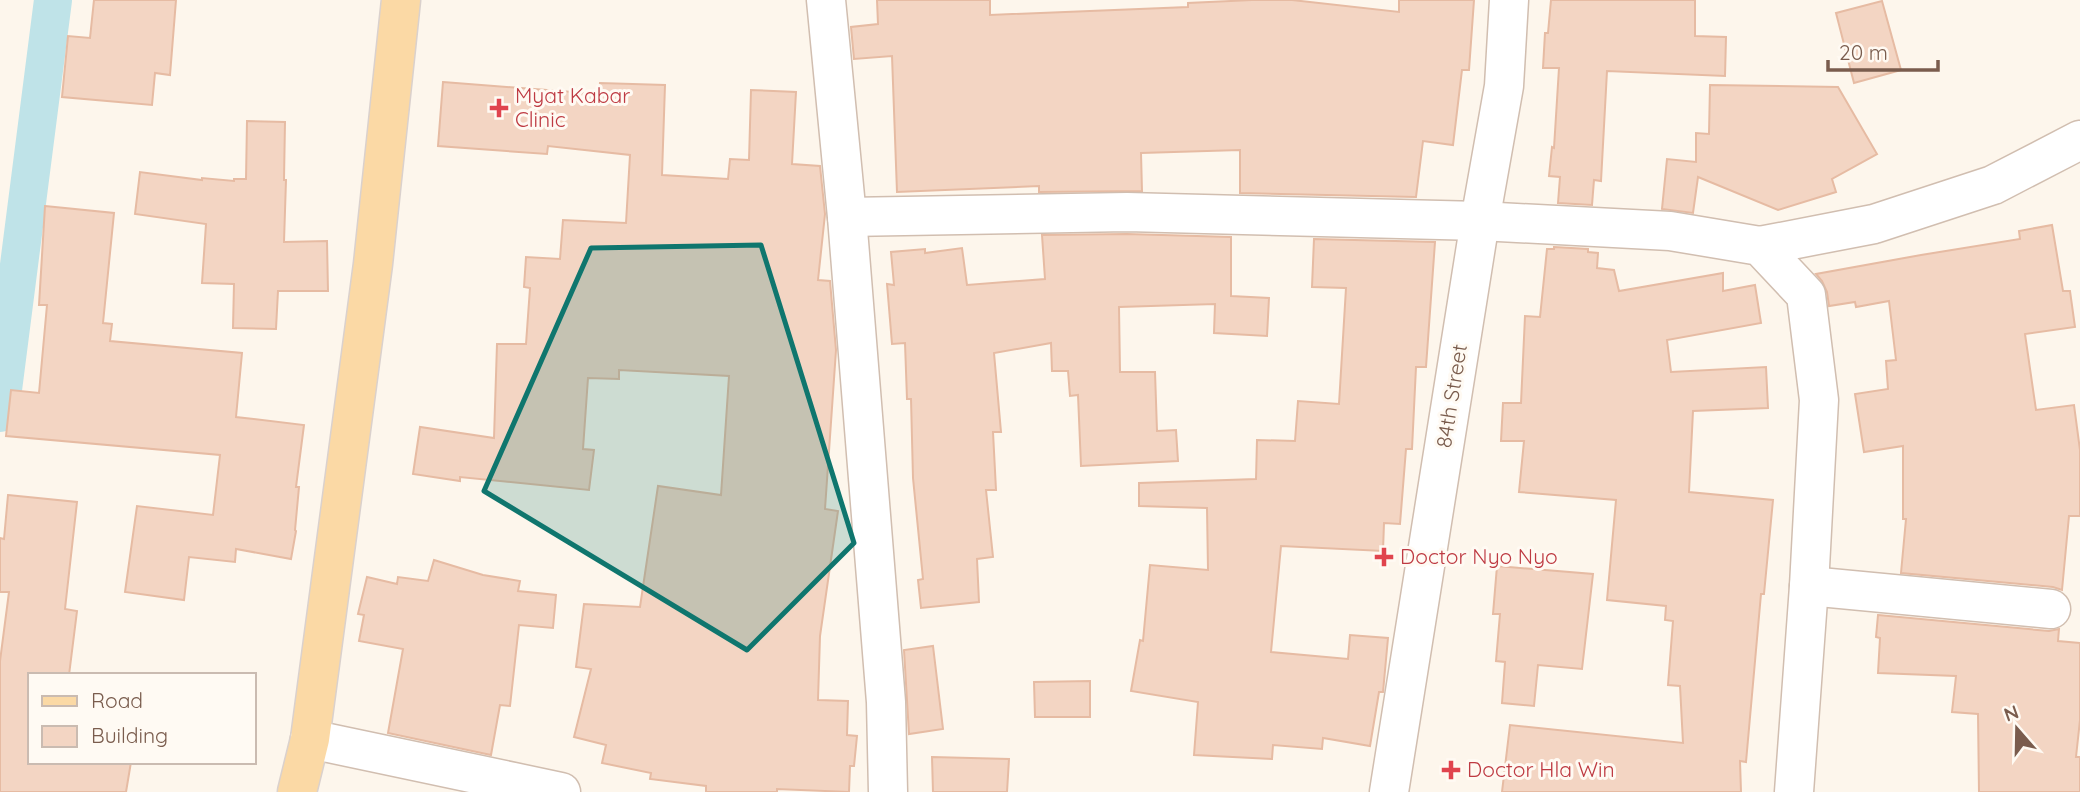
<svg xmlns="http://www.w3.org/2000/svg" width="2080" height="792" viewBox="0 0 2080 792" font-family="Quicksand,sans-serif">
  <rect width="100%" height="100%" fill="#fdf6ec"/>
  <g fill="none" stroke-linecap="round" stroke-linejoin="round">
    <path stroke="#bfe3e8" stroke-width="38" d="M0 413 53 0"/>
  </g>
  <g fill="#f3d5c3" stroke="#e6bba3" stroke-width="2">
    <path d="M94 0H176L170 75 155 73 152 105 62 97 68 36 90 38Z"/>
    <path d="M877 0H990V15L1188 7V3L1252 0H1292L1399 12V0H1474L1469 70H1462L1453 145 1423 141 1416 197 1240 193V150L1141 153 1142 191 1039 192V186L897 192 892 56 854 59 851 27 878 24Z"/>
    <path d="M1551 0H1695V36L1726 37 1725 76 1607 71 1601 181 1594 180 1592 205 1558 203 1560 177 1549 176 1552 147 1554 148 1559 68H1543L1545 33H1548Z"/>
    <path d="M1882 1 1901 70 1854 83 1836 13Z"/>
    <path d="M443 82 599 94 600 83 665 85 662 175 728 179 730 159 749 160 751 90 796 92 792 164 820 166 825 214 818 280 830 281 836 350 825 509 838 511 820 636 818 700 848 701 847 735 857 736 854 766H850L849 792 777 789V792H706V786L650 779 651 773 602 763 606 745 574 737 591 669 576 667 584 604 640 607 658 486 721 495 729 376 619 370V379L588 378 583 449 594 450 589 490 460 477V481L413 474 420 427 494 438 497 344H526L530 288 524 287 526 257 560 259 563 220 626 223 630 155 548 146 547 154 438 146Z"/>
    <path d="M1710 85 1838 87 1877 154 1832 179 1836 192 1778 210 1698 177 1693 213 1662 209 1667 159 1696 162V133L1709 134Z"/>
    <path d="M247 121 285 122 284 180H286L284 242 327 241 328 291H278L276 329 233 328 234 284 202 283 206 224 135 214 140 172 202 180V178L234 181V179H246Z"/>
    <path d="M45 206 114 213 103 323 112 324 110 341 242 353 236 417 304 425 296 487H299L295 530 296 531 291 559 236 549 235 562 189 557 184 600 125 592 137 506 213 515 220 455 6 436 11 390 39 393 47 305H39Z"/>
    <path d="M2052 225 2063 291H2070L2075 327 2025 334 2036 410 2074 405 2080 450V516H2069L2062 590 2053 587 1901 573 1906 519H1903V446L1864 452 1855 394 1888 389 1886 361 1896 360 1889 301 1856 307 1855 302 1829 306 1827 292 1822 281 1816 274 1921 255 2020 239 2019 231Z"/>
    <path d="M1127 234 1231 237V296L1269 298 1267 336 1214 333 1215 304 1119 307 1120 372H1155L1157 431 1176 430 1178 461 1081 466 1078 395 1070 396 1068 371H1052L1051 343 994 353 1001 432H993L996 490H986L993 557 977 559 979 602 921 608 918 580 923 579 913 478 911 399H907L905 343 892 344 887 284 894 285 891 252 925 249V253L962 248 967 285 1045 279 1042 235Z"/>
    <path d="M1314 239 1435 242 1426 367H1416L1412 449H1406L1400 524 1384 523 1383 551 1281 546 1271 652 1348 659 1350 635 1388 638 1383 692H1379L1370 746 1323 738 1322 749 1273 745 1272 759 1194 755 1198 702 1131 691 1140 640 1143 641 1150 565 1208 570 1207 508 1139 506V483L1256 479 1257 440 1295 441 1298 401 1339 404 1346 288 1312 287Z"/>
    <path d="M1554 247 1588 249V252L1598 253 1597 268 1614 270 1619 291 1723 273V291L1755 285 1761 323 1667 340 1671 372 1766 367 1768 408 1693 411 1689 492 1773 500 1764 594H1761L1746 762 1740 761 1741 792H1502L1510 725 1683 743 1680 686 1668 685 1673 621 1665 620 1666 606 1607 600 1616 500 1519 492 1524 441H1501L1503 403H1521L1525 316 1540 317 1547 249H1554Z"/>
    <path d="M8 495 77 502 65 609 77 611 69 675H30V762H131L126 792H0V661L9 592H0V538L4 539Z"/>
    <path d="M434 560 483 575 520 581 518 591 556 595 553 628 519 625 510 706 500 705 491 755 388 733 403 649 359 641 364 615 358 614 367 577 397 584 398 577 428 581Z"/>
    <path d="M1497 566 1593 574 1582 669 1538 665 1534 706 1502 703 1505 662 1496 661 1500 614H1493Z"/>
    <path d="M1878 615 2049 631 2059 629 2058 641 2080 643V720L2076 757H2080V792H1979L1978 714 1952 712 1956 676 1878 673 1880 638 1876 637Z"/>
    <path d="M933 646 943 729 909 734 904 650Z"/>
    <path d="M1090 681V717H1035L1034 682Z"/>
    <path d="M932 757 1009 759 1007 792H933Z"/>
  </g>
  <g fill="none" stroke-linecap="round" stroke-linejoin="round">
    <g stroke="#d1beb0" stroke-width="41">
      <g id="minor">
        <path d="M826 0 847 217 886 702 888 792"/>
        <path d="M847 217 1127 212 1480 221 1670 231 1760 246 1806 295 1819 400 1809 586 1794 792"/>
        <path d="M1760 246 1874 224 1993 185 2080 140"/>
        <path d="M1809 586 2051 609"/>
        <path d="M310 739 561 792"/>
        <path d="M1389 792 1480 221 1504 86 1509 0"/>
      </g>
    </g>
    <g stroke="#dad1cd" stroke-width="41">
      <path id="major" d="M297 792 310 739 373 264 401 0"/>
    </g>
    <use href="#minor" stroke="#fff" stroke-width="38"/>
    <use href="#major" stroke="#fbd9a5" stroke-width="38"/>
  </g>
  <path fill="#0f766e" fill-opacity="0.2" stroke="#0f766e" stroke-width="5" stroke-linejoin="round" d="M761 245 854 543 747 650 484 491 591 248Z"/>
  <g fill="#e0444e" stroke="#fffaf3" stroke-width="2.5">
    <path d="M495.5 97.5h7v7h7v7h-7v7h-7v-7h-7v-7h7z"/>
    <path d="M1380.5 546.5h7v7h7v7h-7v7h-7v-7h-7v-7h7z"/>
    <path d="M1447.5 759.5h7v7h7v7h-7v7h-7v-7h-7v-7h7z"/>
  </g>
  <g text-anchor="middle" stroke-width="6" stroke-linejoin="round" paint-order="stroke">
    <g font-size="21" fill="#be3a42" stroke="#fffaf3" text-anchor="start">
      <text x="515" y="103">Myat Kabar<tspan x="515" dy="24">Clinic</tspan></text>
      <text x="1400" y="564">Doctor Nyo Nyo</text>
      <text x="1467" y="777">Doctor Hla Win</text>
    </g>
    <g font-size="21" fill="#7a5c4d" stroke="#fffaf3">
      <text transform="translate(1452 396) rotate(-81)" y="7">84th Street</text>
    </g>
  </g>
  <rect x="28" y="673" width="228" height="91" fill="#fffaf3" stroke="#cabbb1" stroke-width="2"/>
  <rect x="42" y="696" width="35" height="10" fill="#fbd9a5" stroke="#cabbb1" stroke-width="2"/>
  <text x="91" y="708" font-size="21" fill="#7a5c4d">Road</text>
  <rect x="42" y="726" width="35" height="21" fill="#f3d5c3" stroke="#cabbb1" stroke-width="2"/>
  <text x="91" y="743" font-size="21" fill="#7a5c4d">Building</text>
  <g transform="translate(2017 729) rotate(340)" stroke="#fffaf3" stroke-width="5" paint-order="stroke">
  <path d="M0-5L12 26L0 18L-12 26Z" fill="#7a5c4d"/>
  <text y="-10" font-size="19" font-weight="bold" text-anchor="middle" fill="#7a5c4d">N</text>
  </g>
  <path d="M1828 60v10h110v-10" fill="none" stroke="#7a5c4d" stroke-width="3.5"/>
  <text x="1839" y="60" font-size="21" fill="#7a5c4d" stroke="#fffaf3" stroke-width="5" paint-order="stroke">20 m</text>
</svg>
